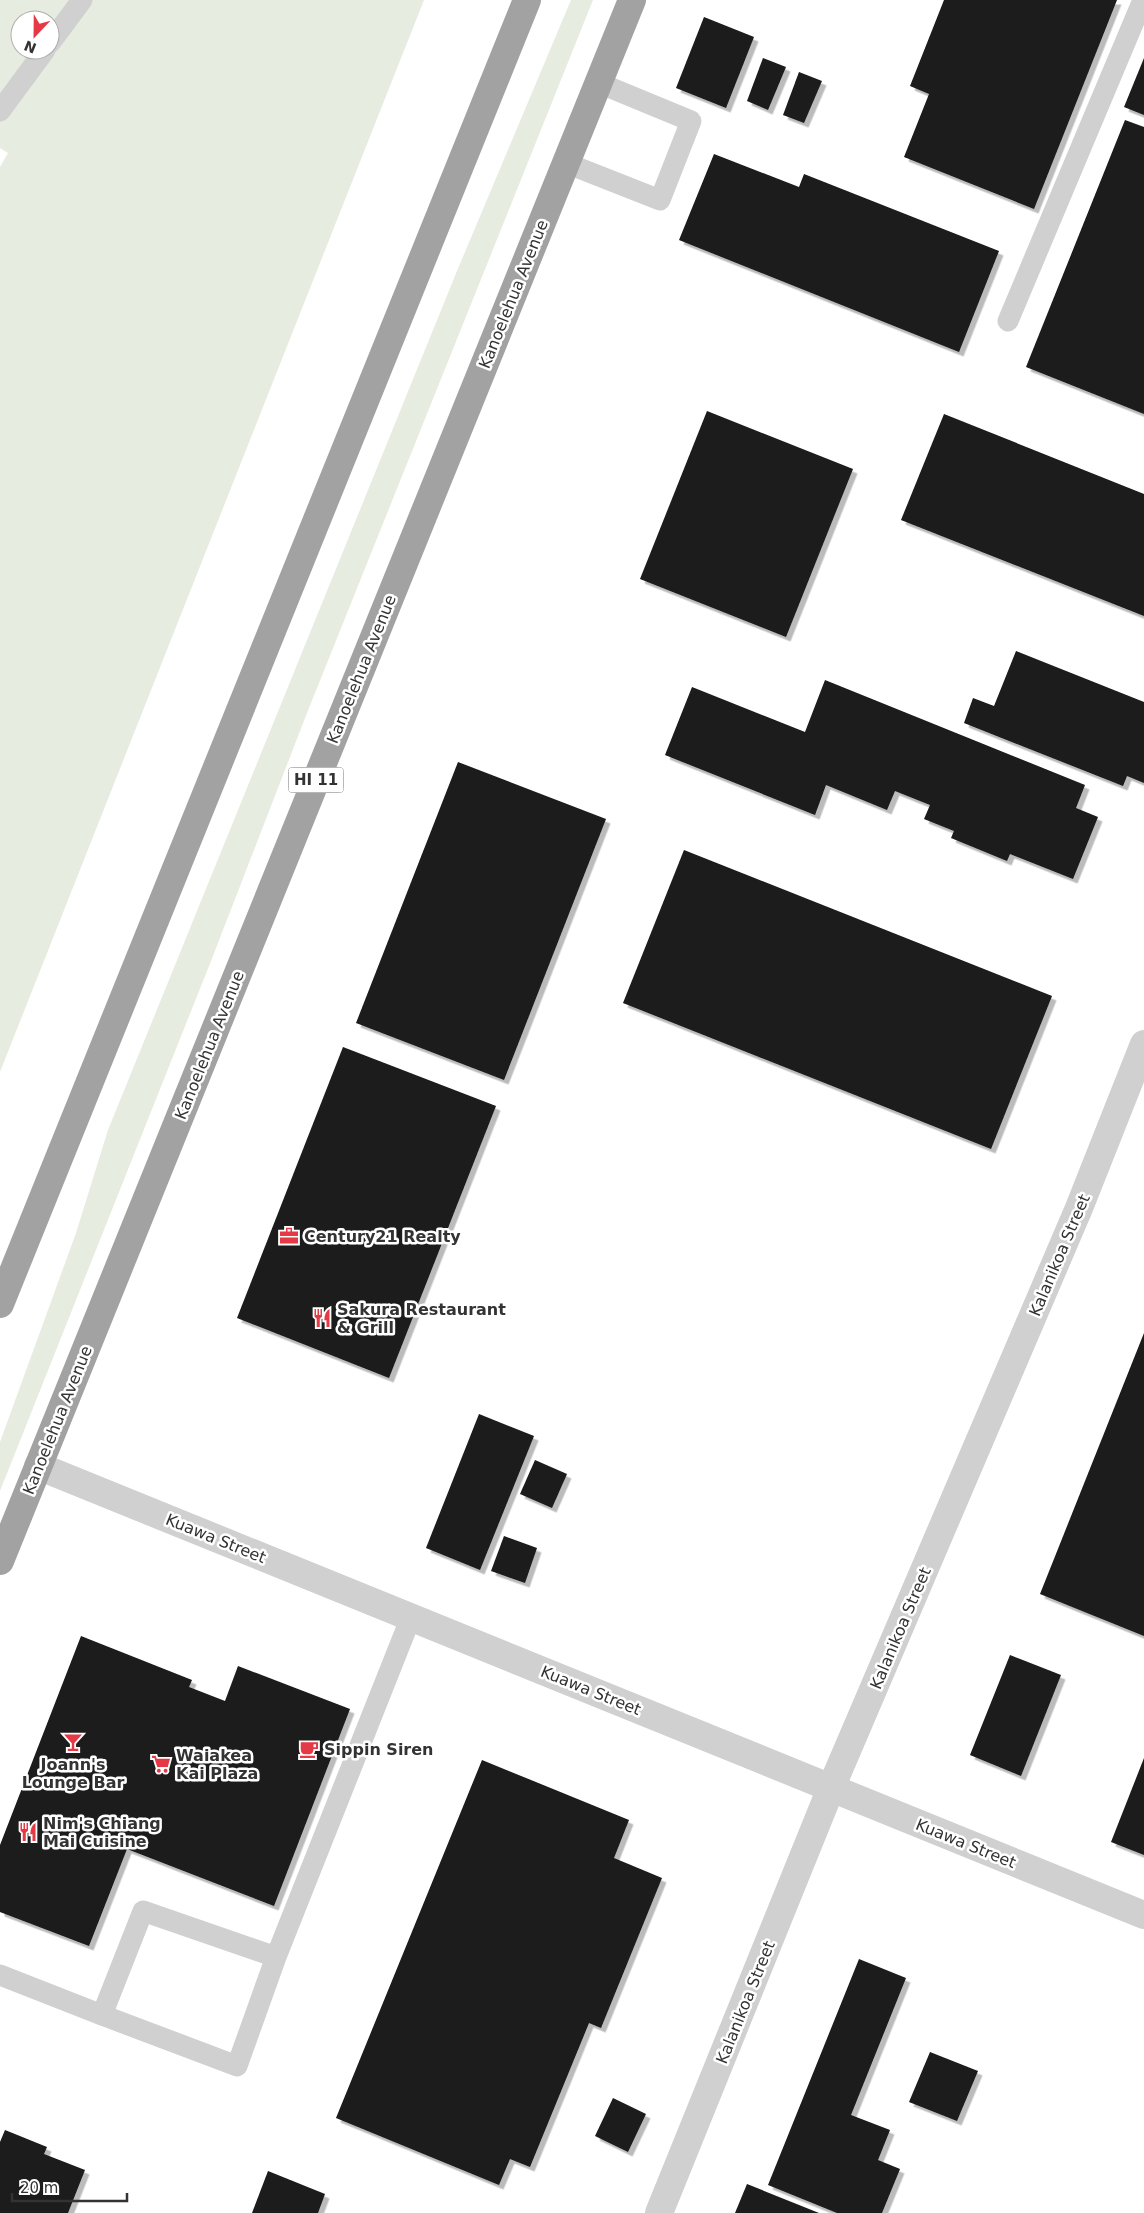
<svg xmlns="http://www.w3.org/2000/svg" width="1144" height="2213" viewBox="0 0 1144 2213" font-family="'DejaVu Sans',sans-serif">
  <defs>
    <filter id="shadow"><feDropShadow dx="4.5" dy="4.5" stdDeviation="0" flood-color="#0004"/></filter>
  </defs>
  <rect width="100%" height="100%" fill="#fff"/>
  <g fill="#e6ecdf" fill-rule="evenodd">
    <path d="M0 0H424L0 1072V167L8 153 0 148ZM20 20H50V50H20Z"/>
    <path d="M571 0H593L307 713 211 961 0 1491V1442L76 1233 108 1130 457 271Z"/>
  </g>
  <g fill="#1a1a1a" filter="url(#shadow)">
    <path d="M944 0H1117L1034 209 904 157 929 94 910 86Z"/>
    <path d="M704 17 754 37 726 108 676 88Z"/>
    <path d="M763 58 786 67 768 110 747 101Z"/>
    <path d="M1144 58V115L1124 107Z"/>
    <path d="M799 72 822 81 804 123 783 115Z"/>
    <path d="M1125 120 1144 127V414L1026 367Z"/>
    <path d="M714 154 799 187 804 174 999 251 959 352 679 240Z"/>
    <path d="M707 411 853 469 786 637 640 579Z"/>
    <path d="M944 414 1144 494V616L901 520Z"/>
    <path d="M1016 651 1144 702V783L1127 776 1123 786 964 723 973 698 994 706Z"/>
    <path d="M825 680 1085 785 1076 808 1098 817 1073 879 1010 854 1007 861 951 838 954 831 924 819 930 805 895 791 887 810 826 785 815 815 665 755 692 687 805 732Z"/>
    <path d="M458 762 606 819 504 1080 356 1023Z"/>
    <path d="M684 850 1052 996 991 1149 623 1003Z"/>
    <path d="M343 1047 496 1106 389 1378 237 1318Z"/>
    <path d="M1144 1333V1636L1040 1594Z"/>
    <path d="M479 1414 534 1436 480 1570 426 1548Z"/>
    <path d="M535 1460 567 1474 552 1508 520 1494Z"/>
    <path d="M504 1536 537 1548 525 1583 491 1571Z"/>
    <path d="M81 1636 192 1680 189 1687 225 1701 238 1666 350 1709 274 1906 127 1849 89 1946 0 1912V1845Z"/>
    <path d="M1010 1655 1061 1675 1021 1776 970 1755Z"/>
    <path d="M1144 1758V1855L1111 1842Z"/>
    <path d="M482 1760 629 1820 614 1858 662 1878 601 2028 589 2023 530 2167 510 2159 499 2185 336 2118Z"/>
    <path d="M859 1959 906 1978 851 2115 890 2130 878 2160 900 2169 882 2213H837L768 2185Z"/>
    <path d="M930 2052 978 2071 957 2121 909 2102Z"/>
    <path d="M613 2098 646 2114 628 2152 595 2136Z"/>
    <path d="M5 2130 47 2147 44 2154 85 2170 68 2213H0V2142Z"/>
    <path d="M268 2171 325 2194 318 2213H252Z"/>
    <path d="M747 2184 819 2213H735Z"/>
  </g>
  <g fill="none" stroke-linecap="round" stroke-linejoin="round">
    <g stroke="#d0d0d0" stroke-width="21">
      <path d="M50 43 82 0"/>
      <path d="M0 111 45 50"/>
      <path d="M566 163 660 200 691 121 599 83"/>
      <path d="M1008 321 1143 0"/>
      <path d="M276 1957 143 1911 102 2015 237 2066 276 1957 411 1617"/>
      <path d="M0 1975 102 2015"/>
    </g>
    <g stroke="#d0d0d0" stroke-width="28">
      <path d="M38 1466 1144 1915"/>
      <path d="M659 2213 831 1788 1079 1208 1144 1044"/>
    </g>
    <g stroke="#a2a2a2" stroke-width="28">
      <path d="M0 1304 527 0"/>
      <path d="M0 1561 632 0"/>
    </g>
  </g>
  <defs>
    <g id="office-bare" transform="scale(1.5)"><path d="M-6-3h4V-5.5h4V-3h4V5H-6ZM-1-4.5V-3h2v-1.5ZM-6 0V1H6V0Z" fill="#e63946" stroke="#fff" stroke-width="2.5" paint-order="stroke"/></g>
    <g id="restaurant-bare" transform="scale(1.5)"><path d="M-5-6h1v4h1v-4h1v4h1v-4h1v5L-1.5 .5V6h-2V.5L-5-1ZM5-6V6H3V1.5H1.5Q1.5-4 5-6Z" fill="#e63946" stroke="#fff" stroke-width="2.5" paint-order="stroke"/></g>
    <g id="bar-bare" transform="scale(1.5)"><path d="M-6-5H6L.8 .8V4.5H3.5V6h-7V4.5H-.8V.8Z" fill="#e63946" stroke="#fff" stroke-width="2.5" paint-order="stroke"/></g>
    <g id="cafe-bare" transform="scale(1.5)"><path d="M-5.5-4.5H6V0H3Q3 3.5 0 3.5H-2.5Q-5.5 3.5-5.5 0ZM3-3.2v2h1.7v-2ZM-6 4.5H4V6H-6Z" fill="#e63946" stroke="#fff" stroke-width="2.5" paint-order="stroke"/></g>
    <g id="supermarket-bare" transform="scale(1.5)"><path d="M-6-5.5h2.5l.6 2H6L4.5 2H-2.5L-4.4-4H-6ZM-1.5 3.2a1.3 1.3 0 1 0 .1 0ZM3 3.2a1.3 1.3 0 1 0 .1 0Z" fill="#e63946" stroke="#fff" stroke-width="2.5" paint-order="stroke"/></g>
  </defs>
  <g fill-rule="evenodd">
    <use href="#office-bare" x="289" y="1236"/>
    <use href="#restaurant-bare" x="322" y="1318"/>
    <use href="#bar-bare" x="73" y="1742"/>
    <use href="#cafe-bare" x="309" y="1749"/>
    <use href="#supermarket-bare" x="161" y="1764"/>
    <use href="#restaurant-bare" x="28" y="1832"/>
  </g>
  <g text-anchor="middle" stroke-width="5" stroke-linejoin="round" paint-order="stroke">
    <rect fill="#fff" stroke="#707070" stroke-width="1" x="288.5" y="767.5" width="55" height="25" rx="4"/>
    <g font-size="15" font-weight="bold" fill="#333">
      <text x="316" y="785">HI 11</text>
    </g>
    <g font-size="16" fill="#333" stroke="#fff">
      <text transform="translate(513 294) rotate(-68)" y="6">Kanoelehua Avenue</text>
      <text transform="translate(361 669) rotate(-68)" y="6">Kanoelehua Avenue</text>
      <text transform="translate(209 1045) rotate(-68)" y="6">Kanoelehua Avenue</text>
      <text transform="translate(1059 1255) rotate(-67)" y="6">Kalanikoa Street</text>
      <text transform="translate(57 1420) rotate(-68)" y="6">Kanoelehua Avenue</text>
      <text transform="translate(216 1538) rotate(22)" y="6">Kuawa Street</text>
      <text transform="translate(900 1628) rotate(-67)" y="6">Kalanikoa Street</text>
      <text transform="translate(591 1690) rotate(22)" y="6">Kuawa Street</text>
      <text transform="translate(966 1843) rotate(22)" y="6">Kuawa Street</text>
      <text transform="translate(745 2002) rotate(-68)" y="6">Kalanikoa Street</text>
    </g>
    <g font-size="16" font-weight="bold" fill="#333" stroke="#fff" text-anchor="start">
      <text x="304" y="1242">Century21 Realty</text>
      <text x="337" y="1315">Sakura Restaurant<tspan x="337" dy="18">&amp; Grill</tspan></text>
      <text x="324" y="1755">Sippin Siren</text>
      <text x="176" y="1761">Waiakea<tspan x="176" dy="18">Kai Plaza</tspan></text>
      <text x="73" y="1770" text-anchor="middle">Joann's<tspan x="73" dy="18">Lounge Bar</tspan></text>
      <text x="43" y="1829">Nim's Chiang<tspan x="43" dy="18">Mai Cuisine</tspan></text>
    </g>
  </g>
  <g transform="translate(35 35) rotate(202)"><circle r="24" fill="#ffffff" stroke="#adadad"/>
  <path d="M0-4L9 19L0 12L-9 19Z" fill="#e63946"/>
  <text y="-8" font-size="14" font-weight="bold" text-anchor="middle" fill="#333333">N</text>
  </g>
  <path d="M12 2193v8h115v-8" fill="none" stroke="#333333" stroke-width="2.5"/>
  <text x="20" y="2193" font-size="15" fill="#333333" stroke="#ffffff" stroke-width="4" paint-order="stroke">20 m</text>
</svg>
